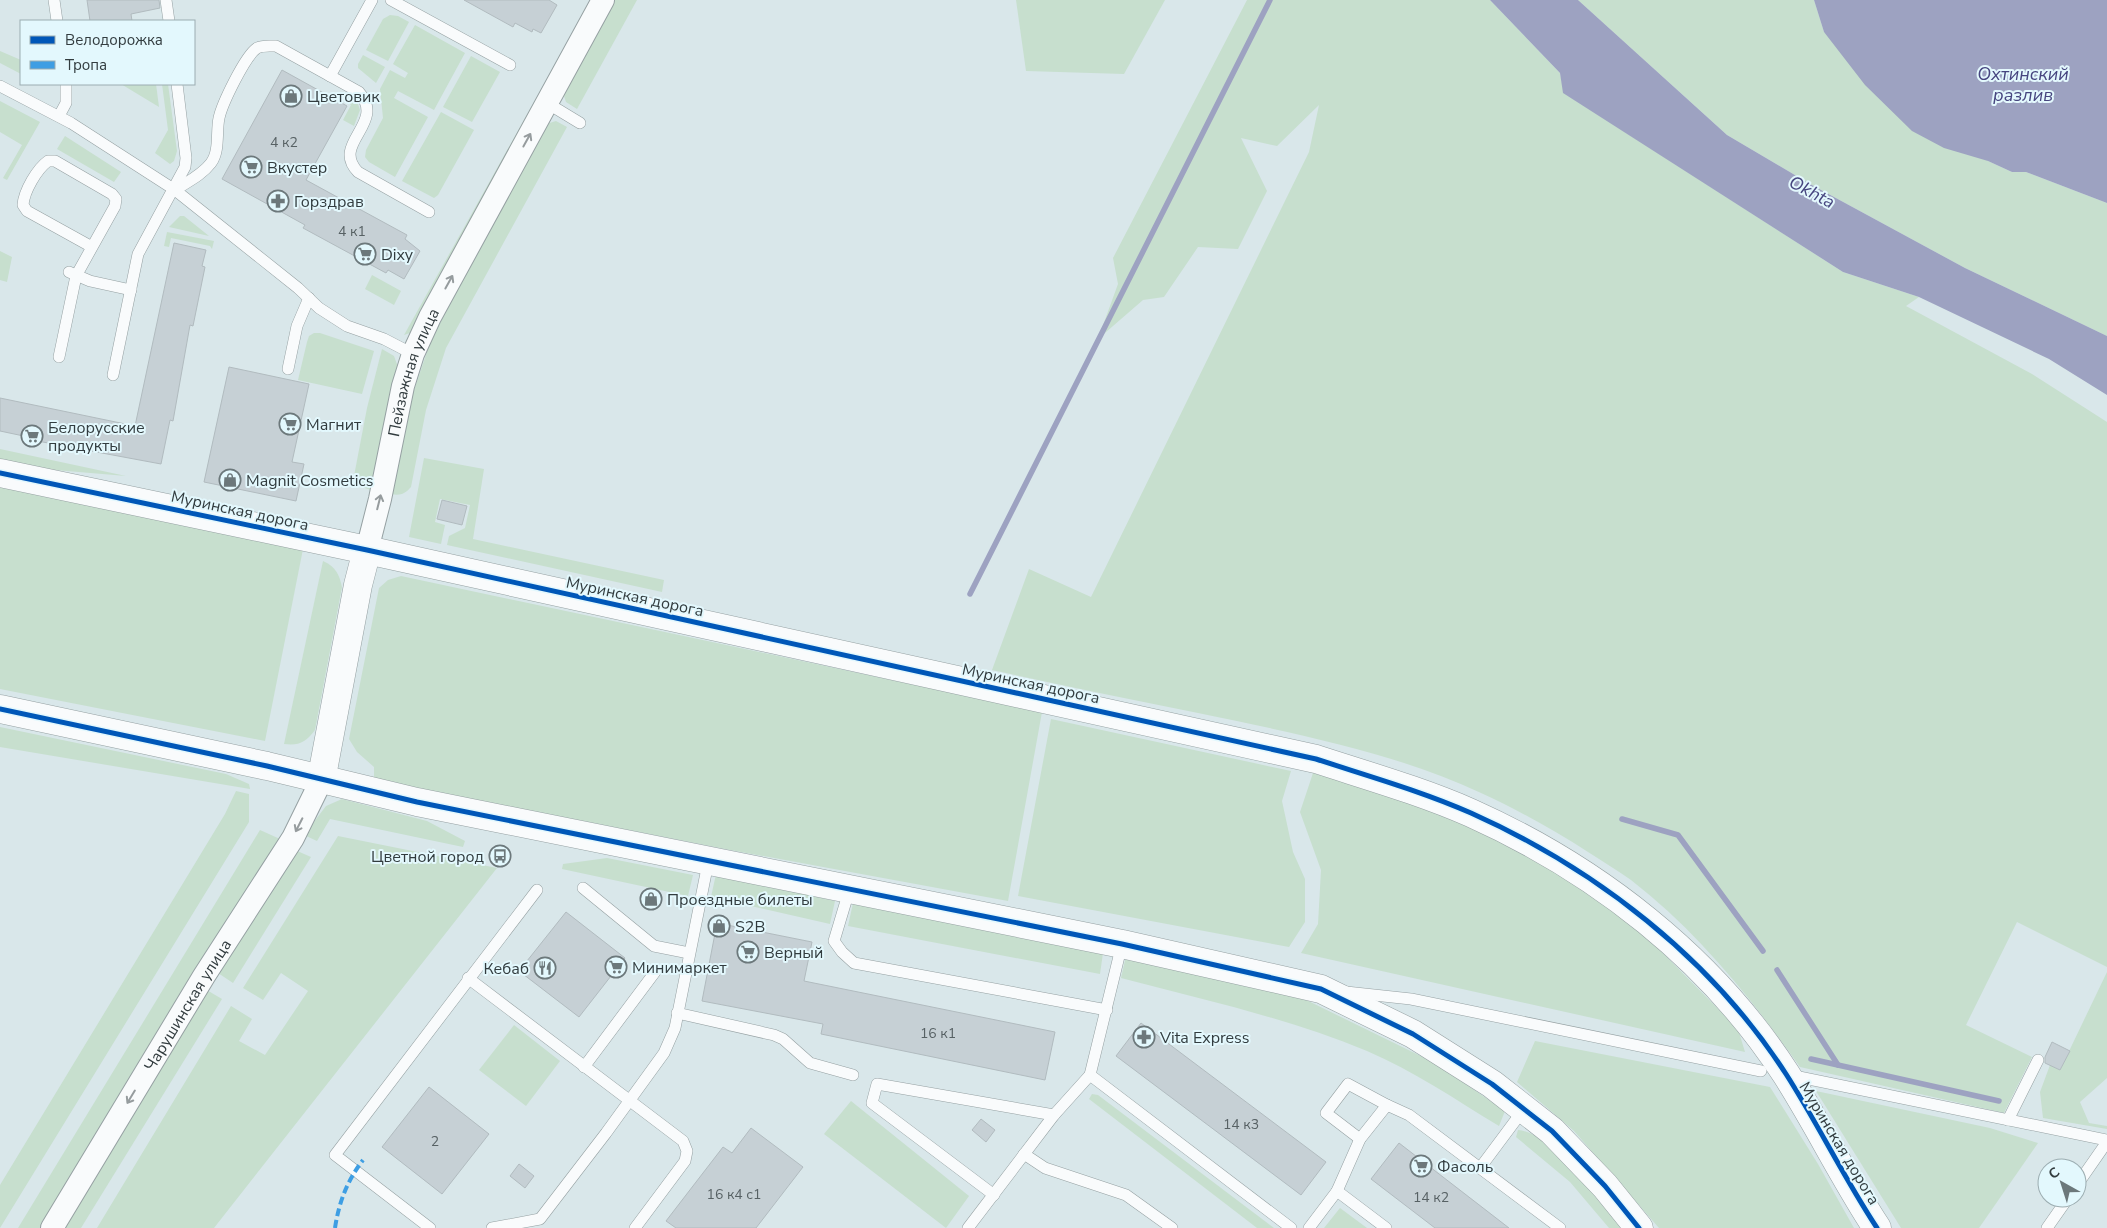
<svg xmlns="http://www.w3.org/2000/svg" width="2107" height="1228" viewBox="0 0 2107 1228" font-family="'Nunito Sans',sans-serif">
  <rect width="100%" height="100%" fill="#d9e7ea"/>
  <g fill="#c7dfce">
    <path d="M591 0 410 333 404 335Z"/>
    <path d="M614 0H637L577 109 566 102 563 93Z"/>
    <path d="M1016 0H1165L1124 74 1026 71Z"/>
    <path d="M1247 0H1490L1560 73 1564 93 1843 272 1919 297 1906 306 2032 374 2107 422V967L2017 922 1966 1025 2032 1057 2004 1113 1800 1067C1751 998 1698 932 1631 880 1617 870 1602 861 1588 852 1554 830 1518 810 1481 793 1397 753 1289 732 1198 713 1129 699 1060 685 992 670L1029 569 1091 597 1309 152 1319 105 1277 146 1241 138 1267 191 1238 249 1198 247 1164 297 1143 300 1098 339 1118 284 1113 258Z"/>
    <path d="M1578 0H1814L1824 32 1988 161 2012 172H2026L2107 203V336L1965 268 1810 184 1727 135Z"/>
    <path d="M390 15 398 16 409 22 388 61 366 50 383 19Z"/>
    <path d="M415 25 465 53 434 110 398 91 394 98 428 117 395 177 369 162 365 157 366 150 383 118 380 89 390 70 405 78 408 73 393 64Z"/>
    <path d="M0 51 21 60V74L0 63Z"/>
    <path d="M363 55 385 67 376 83 358 68V64Z"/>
    <path d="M471 56 500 72 472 122 443 107Z"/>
    <path d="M121 84H156L159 107Z"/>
    <path d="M162 84H168L177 151 174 161 170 164 155 153 168 130Z"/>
    <path d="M351 98 358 104 360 110 354 126 343 120 351 105 348 102Z"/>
    <path d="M0 101 40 122 7 180 3 178 22 145 0 132Z"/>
    <path d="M441 112 474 130 438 195 434 198 402 181Z"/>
    <path d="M556 121 567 127 446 348 426 410 411 487C405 494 400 496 391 494L409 405 431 340 546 124Z"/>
    <path d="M65 136 121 172 114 182 57 149Z"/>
    <path d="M180 216H184L209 236 169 227Z"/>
    <path d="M167 232 214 241 212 249 210 246 171 238 169 247 164 246Z"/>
    <path d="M0 251 12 257 7 282 0 280Z"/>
    <path d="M372 275 401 291 394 305 365 289Z"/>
    <path d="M314 333H320L374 351 362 394 298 380 307 342 309 336Z"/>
    <path d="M382 349 394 356 398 367 372 490C362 488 358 485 354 476L367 408Z"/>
    <path d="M0 449 126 476 43 469 0 460Z"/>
    <path d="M424 458 484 469 473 539 664 580 662 592 447 545 449 536 465 528 470 505 440 499 435 522 445 525 441 544 409 537Z"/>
    <path d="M0 486 303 549 265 741 0 689Z"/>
    <path d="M323 561C336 567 339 574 342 587L315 730C306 742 299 746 284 744Z"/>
    <path d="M401 576 1042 712 1008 901 730 850 374 780V767L357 752 349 739 379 588 388 580Z"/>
    <path d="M1051 719 1291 771 1282 801 1293 852 1305 879V922L1289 947 1018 896Z"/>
    <path d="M0 727 226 774 249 784 250 789 0 747Z"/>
    <path d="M1313 773 1394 797 1506 841 1566 876 1649 939 1738 1029 1745 1052 1301 953 1318 924 1321 870 1300 812Z"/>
    <path d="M236 791 249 794V822L0 1228V1185L225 814Z"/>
    <path d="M342 799 427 821 465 841 463 847 330 819 317 841 304 835 326 806Z"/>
    <path d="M260 830 280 839 43 1228H18Z"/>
    <path d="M338 836 497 868 214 1228H97L231 1006 252 1019 239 1041 265 1055 308 991 281 973 263 1000 243 988Z"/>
    <path d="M295 850 311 857 233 983 218 973Z"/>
    <path d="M607 858 693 875 688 896 562 869 563 864Z"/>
    <path d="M716 874 835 901 830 924 711 897Z"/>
    <path d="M853 903 1103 953 1100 974 848 926Z"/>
    <path d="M1126 956 1292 993 1435 1063 1505 1111 1499 1126C1456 1100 1414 1071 1367 1051 1288 1018 1204 1000 1121 978Z"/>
    <path d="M2107 972V1078L2080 1102 2089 1123 2107 1126V1129L2043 1118 2040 1092 2050 1065 2060 1070Z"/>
    <path d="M205 989 222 999 81 1228H58Z"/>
    <path d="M514 1025 560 1061 526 1106 479 1070Z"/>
    <path d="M1535 1041 1770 1087 1818 1164 1854 1228H1659L1574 1131 1517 1082Z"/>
    <path d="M1816 1091 1990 1128 2038 1143 1979 1228H1901Z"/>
    <path d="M1092 1094 1098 1095 1274 1228H1257L1089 1099Z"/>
    <path d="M851 1101 969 1196 946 1228 824 1134Z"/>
    <path d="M1518 1130C1551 1132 1605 1202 1625 1228H1609L1570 1182 1516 1137Z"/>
    <path d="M1340 1208 1367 1228H1324Z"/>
  </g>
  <g fill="#9da2c1">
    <path d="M1490 0H1578L1727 135 1810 184 1965 268 2107 336V395L2049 359 1919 297 1843 272 1563 93 1560 73Z"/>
    <path d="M1814 0H2107V203L2026 172H2012L1988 161 1944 148 1912 131 1865 85 1824 32Z"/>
  </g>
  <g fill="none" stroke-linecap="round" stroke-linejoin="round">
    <g stroke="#9da2c1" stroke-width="5.5">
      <path d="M970 594 1270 0"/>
      <path d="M1622 819 1678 835 1763 951"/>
      <path d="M1777 970 1838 1065"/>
      <path d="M1811 1059 1999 1101"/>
    </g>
  </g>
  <g fill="#c6d0d5" stroke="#b1bbbf">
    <path d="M87 0H159L160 8 131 14 132 21H90Z"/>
    <path d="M464 0H549L557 5 541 33 533 29 532 32 515 23 513 27Z"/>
    <path d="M282 70 347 106 306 180 407 235 405 239 420 251 404 279 388 270 386 273 303 228 305 225 222 179Z"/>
    <path d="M174 243 206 250 202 266 205 267 193 326 190 325 173 421 170 420 161 464 32 440 33 438 0 431V398L135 426Z"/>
    <path d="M229 367 309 384 292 462 304 464 296 501 204 482Z"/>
    <path d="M442 500 467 506 462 525 437 519Z"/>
    <path d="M566 912 625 958 579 1017 519 971Z"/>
    <path d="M717 923 812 942 804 981 1055 1032 1045 1080 821 1034 823 1024 702 1001Z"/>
    <path d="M1141 1023 1326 1162 1301 1195 1116 1056Z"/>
    <path d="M2052 1042 2070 1051 2060 1070 2045 1063V1057Z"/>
    <path d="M429 1087 489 1134 442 1194 382 1147Z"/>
    <path d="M981 1119 995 1130 986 1142 972 1130Z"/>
    <path d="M751 1128 803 1167 756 1228H676L666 1221 723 1147 732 1153Z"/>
    <path d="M1399 1143 1509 1228H1435L1371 1179Z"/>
    <path d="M519 1164 534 1176 525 1188 510 1176Z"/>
  </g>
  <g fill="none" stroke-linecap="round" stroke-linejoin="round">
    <g stroke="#95a0a2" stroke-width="12">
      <g id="service">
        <path d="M54 0 57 21"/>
        <path d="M166 0 169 21"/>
        <path d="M391 0 510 65"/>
        <path d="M330 76 372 0"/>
        <path d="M0 86 71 123 175 190 298 288 319 308 347 326 384 339 413 354"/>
        <path d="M547 103 580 123"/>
        <path d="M59 116 66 103V84"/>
        <path d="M175 190C187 182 202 175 211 163 220 151 216 132 219 118 222 104 245 56 257 48 263 45 269 46 276 46L359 92C387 124 330 143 358 172L429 212"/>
        <path d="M69 272 90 281 131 290"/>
        <path d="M59 357 76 276 115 206 116 199 112 194 55 161H48C37 169 24 191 23 205L27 211 92 247"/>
        <path d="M288 369 297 326 309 298"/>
        <path d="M113 375 138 254 185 167 186 158 177 84"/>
        <path d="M583 888 654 946 689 953"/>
        <path d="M849 891 834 941 842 952 854 963 1107 1010"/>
        <path d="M1122 944 1090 1075 1291 1228"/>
        <path d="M468 978 683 1141 687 1151 685 1161 635 1228"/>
        <path d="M1346 992 1411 999 1761 1071"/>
        <path d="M677 1013 774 1035 783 1039 810 1063 853 1075"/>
        <path d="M584 1067 655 972"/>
        <path d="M1799 1077 2107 1140"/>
        <path d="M2008 1120 2038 1060"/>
        <path d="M1360 1139 1326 1113 1348 1084 1387 1105"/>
        <path d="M1024 1154 1045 1168 1126 1195 1172 1228"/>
        <path d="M1480 1168 1524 1109"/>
        <path d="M2077 1185 2107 1142"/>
        <path d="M1337 1191 1386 1228"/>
        <path d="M994 1195 872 1103 877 1084 1054 1115"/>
        <path d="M430 1228 335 1155 537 890"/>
        <path d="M492 1228 540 1219 606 1133 664 1053 675 1028 708 863"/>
        <path d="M968 1228 1054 1115 1090 1075"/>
        <path d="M1309 1228 1337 1191 1360 1139 1387 1105 1409 1115 1560 1228"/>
        <path d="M2047 1228 2068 1198"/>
      </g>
    </g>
    <g stroke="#95a0a2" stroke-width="24">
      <g id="minor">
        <path id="s1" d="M367 550 380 499 403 386 413 354 430 317 603 0"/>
        <path id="s2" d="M52 1228 204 976 293 838 321 781"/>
      </g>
    </g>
    <g stroke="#95a0a2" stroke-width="29">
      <g id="tertiary">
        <path d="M0 473 367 550 1316 759C1368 776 1421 791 1471 813 1596 869 1711 958 1786 1074 1818 1124 1844 1178 1877 1228"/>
        <path d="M0 709 267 766 417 802 1122 944 1321 989 1413 1034 1492 1084 1552 1131 1605 1186 1639 1228"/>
        <path d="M321 781 358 585 367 550"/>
      </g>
    </g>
    <use href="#service" stroke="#f9fbfc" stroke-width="11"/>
    <use href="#minor" stroke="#f9fbfc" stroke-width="22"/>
    <use href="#tertiary" stroke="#f9fbfc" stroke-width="28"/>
    <path stroke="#3e9ee3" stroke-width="4" stroke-dasharray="8 4" stroke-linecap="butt" d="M335 1228C339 1202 347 1181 363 1160"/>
    <g stroke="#e3f8fd" stroke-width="8">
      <g id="cycleway">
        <path d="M0 473 367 550 1316 759C1368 776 1421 791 1471 813 1596 869 1711 958 1786 1074 1818 1124 1844 1178 1877 1228"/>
        <path d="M0 709 267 766 417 802 1122 944 1321 989 1413 1034 1492 1084 1552 1131 1605 1186 1639 1228"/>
      </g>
    </g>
    <use href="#cycleway" stroke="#0057b8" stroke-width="5"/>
  </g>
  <defs><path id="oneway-shaft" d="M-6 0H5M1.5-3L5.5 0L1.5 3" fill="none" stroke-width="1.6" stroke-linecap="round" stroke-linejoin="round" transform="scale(1.25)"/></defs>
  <g stroke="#969c9e">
    <use href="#oneway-shaft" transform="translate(527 140) rotate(-61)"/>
    <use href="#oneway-shaft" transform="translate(449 282) rotate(-61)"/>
    <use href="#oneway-shaft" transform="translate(379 502) rotate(-76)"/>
    <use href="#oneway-shaft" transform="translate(299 825) rotate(117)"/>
    <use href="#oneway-shaft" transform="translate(131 1097) rotate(121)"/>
  </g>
  <defs>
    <g id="shop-ring" transform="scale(1.125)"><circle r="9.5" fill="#e3f8fd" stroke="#6c787b" stroke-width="1.5"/><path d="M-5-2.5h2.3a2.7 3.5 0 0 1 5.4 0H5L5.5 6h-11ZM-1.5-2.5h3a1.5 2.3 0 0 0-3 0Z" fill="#6c787b"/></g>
    <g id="supermarket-ring" transform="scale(1.125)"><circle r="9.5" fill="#e3f8fd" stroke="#6c787b" stroke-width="1.5"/><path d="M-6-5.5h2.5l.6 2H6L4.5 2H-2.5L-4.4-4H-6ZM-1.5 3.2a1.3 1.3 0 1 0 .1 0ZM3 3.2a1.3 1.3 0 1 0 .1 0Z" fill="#6c787b"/></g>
    <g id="pharmacy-ring" transform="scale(1.125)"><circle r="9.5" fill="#e3f8fd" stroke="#6c787b" stroke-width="1.5"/><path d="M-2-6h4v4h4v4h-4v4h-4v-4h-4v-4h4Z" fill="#6c787b"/></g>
    <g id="bus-ring" transform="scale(1.125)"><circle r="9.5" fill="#e3f8fd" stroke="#6c787b" stroke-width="1.5"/><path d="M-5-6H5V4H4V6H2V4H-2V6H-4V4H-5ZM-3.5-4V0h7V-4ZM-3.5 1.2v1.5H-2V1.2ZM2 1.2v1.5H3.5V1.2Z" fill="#6c787b"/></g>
    <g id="restaurant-ring" transform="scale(1.125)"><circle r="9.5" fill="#e3f8fd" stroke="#6c787b" stroke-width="1.5"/><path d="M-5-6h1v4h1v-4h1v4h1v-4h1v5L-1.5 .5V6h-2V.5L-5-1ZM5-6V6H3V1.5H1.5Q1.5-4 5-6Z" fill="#6c787b"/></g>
  </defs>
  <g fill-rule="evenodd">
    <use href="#shop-ring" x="291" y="96"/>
    <use href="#supermarket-ring" x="251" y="167"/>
    <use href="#pharmacy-ring" x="278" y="201"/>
    <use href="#supermarket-ring" x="365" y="254"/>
    <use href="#supermarket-ring" x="290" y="424"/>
    <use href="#supermarket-ring" x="32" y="436"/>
    <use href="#shop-ring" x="230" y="480"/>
    <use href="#bus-ring" x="500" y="856"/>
    <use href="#shop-ring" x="651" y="899"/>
    <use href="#shop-ring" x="719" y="926"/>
    <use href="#supermarket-ring" x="748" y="952"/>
    <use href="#supermarket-ring" x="616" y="967"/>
    <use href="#restaurant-ring" x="545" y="968"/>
    <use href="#pharmacy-ring" x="1144" y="1037"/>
    <use href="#supermarket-ring" x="1421" y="1166"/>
  </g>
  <g text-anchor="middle" stroke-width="4" stroke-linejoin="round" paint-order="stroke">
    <g font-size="14" fill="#576164">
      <text x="284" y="147">4 к2</text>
      <text x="352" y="236">4 к1</text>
      <text x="938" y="1038">16 к1</text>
      <text x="1241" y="1129">14 к3</text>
      <text x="435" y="1146">2</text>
      <text x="734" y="1199">16 к4 с1</text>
      <text x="1431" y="1202">14 к2</text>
    </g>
    <g font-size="16" fill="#323c3f" stroke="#e3f8fd" text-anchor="start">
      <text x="307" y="102">Цветовик</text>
      <text x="267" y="173">Вкустер</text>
      <text x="294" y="207">Горздрав</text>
      <text x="381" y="260">Dixy</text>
      <text x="306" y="430">Магнит</text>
      <text x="48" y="433">Белорусские<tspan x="48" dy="18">продукты</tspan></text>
      <text x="246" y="486">Magnit Cosmetics</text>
      <text x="484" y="862" text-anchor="end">Цветной город</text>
      <text x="667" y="905">Проездные билеты</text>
      <text x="735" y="932">S2B</text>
      <text x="764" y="958">Верный</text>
      <text x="632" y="973">Минимаркет</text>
      <text x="529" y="974" text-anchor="end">Кебаб</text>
      <text x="1160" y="1043">Vita Express</text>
      <text x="1437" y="1172">Фасоль</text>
    </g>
    <g font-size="16" fill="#323c3f" stroke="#e3f8fd">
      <text dy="6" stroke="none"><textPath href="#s1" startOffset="184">Пейзажная улица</textPath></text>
      <text transform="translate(240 510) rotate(12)" y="6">Муринская дорога</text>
      <text transform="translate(635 596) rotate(12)" y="6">Муринская дорога</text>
      <text transform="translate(1031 683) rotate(12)" y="6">Муринская дорога</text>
      <text dy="6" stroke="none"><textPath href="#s2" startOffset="261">Чарушинская улица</textPath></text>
      <text transform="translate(1840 1143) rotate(59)" y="6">Муринская дорога</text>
    </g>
    <g font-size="18" font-style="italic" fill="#46457f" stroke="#e3f8fd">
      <text x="2023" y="80">Охтинский<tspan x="2023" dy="21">разлив</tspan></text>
      <text transform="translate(1812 192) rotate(28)" y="6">Okhta</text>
    </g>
  </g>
  <rect x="20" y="20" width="175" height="65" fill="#e3f8fd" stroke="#9cadb1"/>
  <rect x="30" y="36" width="25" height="8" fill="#0057b8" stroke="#9cadb1"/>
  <text x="65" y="45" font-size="15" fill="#323c3f">Велодорожка</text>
  <rect x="30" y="61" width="25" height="8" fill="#3e9ee3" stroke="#9cadb1"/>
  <text x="65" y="70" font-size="15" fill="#323c3f">Тропа</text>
  <g transform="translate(2062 1183) rotate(321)"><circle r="24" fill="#e3f8fd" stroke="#9cadb1"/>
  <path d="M0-4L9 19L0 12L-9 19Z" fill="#6c787b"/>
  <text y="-8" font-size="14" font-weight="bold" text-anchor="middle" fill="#323c3f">С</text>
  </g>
</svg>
